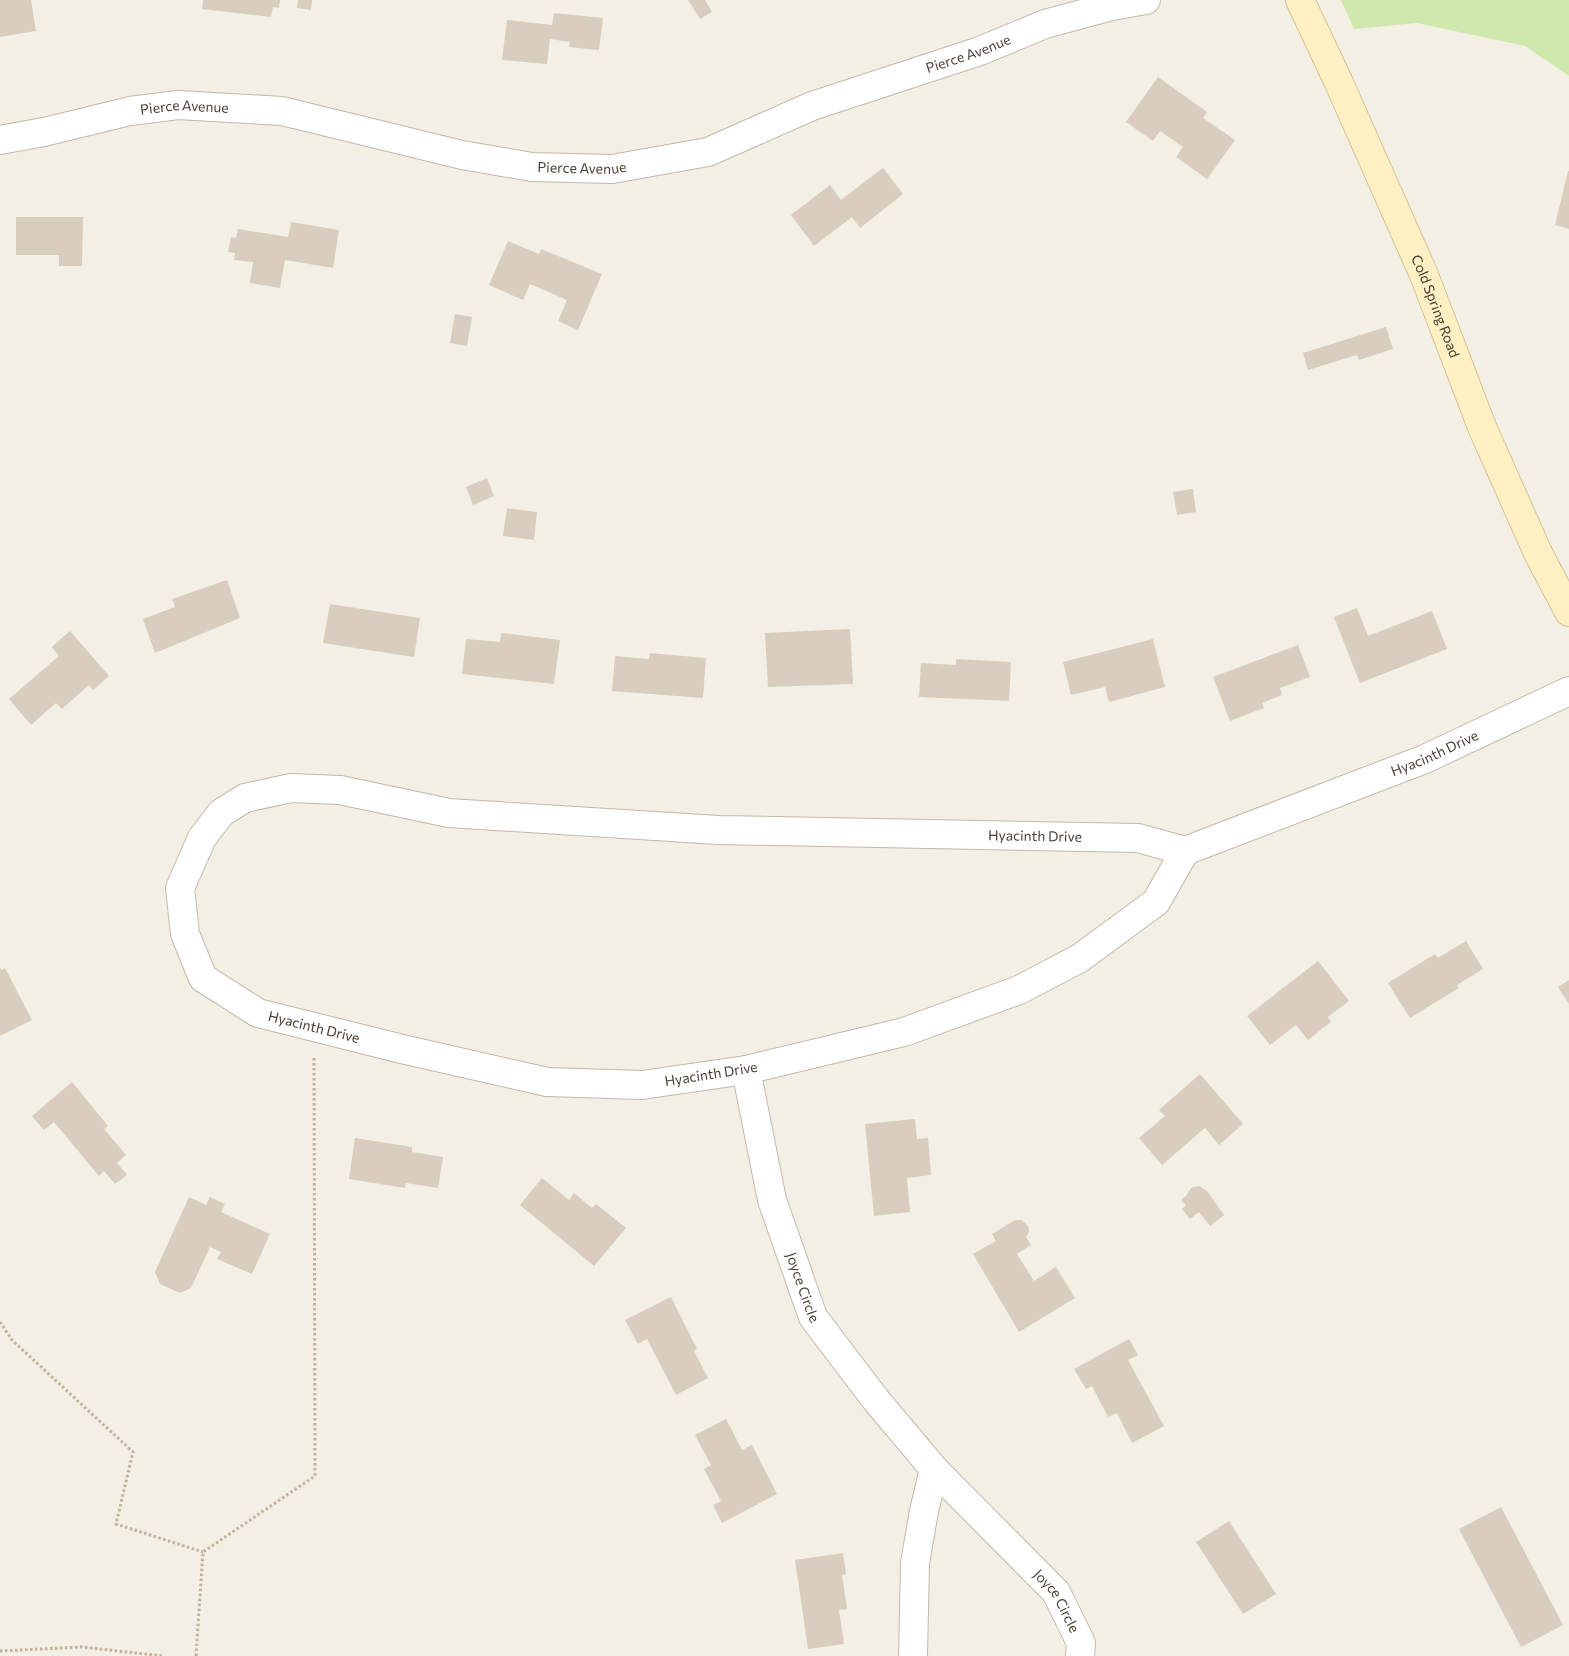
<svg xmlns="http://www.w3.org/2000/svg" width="1569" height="1656" viewBox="0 0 1569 1656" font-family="Commissioner,sans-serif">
  <rect width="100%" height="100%" fill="#f3efe5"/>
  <path fill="#cee8ad" d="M1341 0H1569V76L1525 46 1417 23 1354 29Z"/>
  <g fill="#d8cdbe">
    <path d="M0 0H31L36 31 0 37Z"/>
    <path d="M203 0H280L279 8 273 7 271 17 202 9Z"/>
    <path d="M298 0H312L311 10 297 8Z"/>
    <path d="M688 0H705L712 12 700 19Z"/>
    <path d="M554 13 603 18 599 50 569 47 570 42 550 39 547 64 502 60 507 20 552 25Z"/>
    <path d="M1158 77 1207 112 1203 118 1235 140 1207 179 1176 157 1183 147 1160 131 1153 141 1126 122Z"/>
    <path d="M883 168 903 194 860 228 852 217 814 246 791 215 830 185 841 200Z"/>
    <path d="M1568 171H1569V229L1555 225Z"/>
    <path d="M16 217H83L82 266H59V255H16Z"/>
    <path d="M291 222 339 230 333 268 285 260 280 288 250 283 253 262 234 260 235 253 228 252 231 237 236 238 238 229 288 237Z"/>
    <path d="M508 241 539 254 541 249 602 274 578 330 558 321 567 300 530 284 523 300 489 285Z"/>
    <path d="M455 314 472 317 467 346 450 343Z"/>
    <path d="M1386 327 1393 349 1359 360 1357 355 1308 370 1303 353Z"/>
    <path d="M487 478 494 496 473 505 466 487Z"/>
    <path d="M1193 489 1196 512 1177 515 1173 492Z"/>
    <path d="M507 508 537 512 534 540 503 536Z"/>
    <path d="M227 580 240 618 155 653 143 619 175 607 172 599Z"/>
    <path d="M330 604 420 618 414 657 323 643Z"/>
    <path d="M1357 608 1368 636 1432 611 1447 649 1360 683 1334 617Z"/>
    <path d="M850 629 853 684 768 687 765 633Z"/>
    <path d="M70 631 109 676 93 690 89 685 62 709 56 703 31 725 9 699 59 656 52 647Z"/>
    <path d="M501 633 560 640 554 684 462 674 466 639 500 642Z"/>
    <path d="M1153 639 1165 687 1109 702 1105 687 1071 695 1063 662Z"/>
    <path d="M1298 645 1310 677 1280 688 1282 695 1262 703 1264 708 1230 721 1213 677Z"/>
    <path d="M650 653 706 658 703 698 612 691 615 656 649 659Z"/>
    <path d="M956 659 1011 662 1009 701 919 697 921 663 956 665Z"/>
    <path d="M1466 941 1483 969 1457 985 1459 988 1410 1018 1388 983 1435 954 1438 958Z"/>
    <path d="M1318 961 1349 1001 1328 1017 1331 1022 1308 1040 1296 1025 1270 1045 1247 1016Z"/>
    <path d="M0 967 1 970 5 968 32 1020 0 1036Z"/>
    <path d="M1569 980V1004L1558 987Z"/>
    <path d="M1200 1074 1243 1124 1219 1145 1205 1128 1162 1165 1139 1138 1165 1116 1159 1110Z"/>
    <path d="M72 1082 108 1126 104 1129 126 1155 117 1163 127 1175 115 1184 104 1171 99 1176 54 1122 44 1130 32 1116Z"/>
    <path d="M915 1119 917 1139 928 1138 931 1175 907 1178 910 1212 874 1216 865 1124Z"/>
    <path d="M355 1138 412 1147V1152L443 1157 438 1188 406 1183 405 1188 349 1179Z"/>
    <path d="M542 1178 569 1200 574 1193 592 1208 596 1204 626 1228 594 1266 520 1205Z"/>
    <path d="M1199 1186 1207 1191 1224 1215 1210 1226 1199 1212 1190 1219 1182 1209 1186 1205 1181 1200 1186 1196 1191 1188Z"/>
    <path d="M189 1197 206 1205 210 1197 225 1204 221 1212 270 1234 252 1274 217 1259 221 1252 210 1247 191 1288 180 1293 160 1284 155 1272Z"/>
    <path d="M1015 1220H1022L1028 1226 1029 1232 1026 1237 1031 1245 1017 1254 1034 1281 1056 1267 1075 1298 1019 1332 973 1254 996 1241 992 1234Z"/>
    <path d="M671 1297 697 1349 694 1351 708 1378 676 1395 647 1339 638 1344 625 1320Z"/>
    <path d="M1129 1339 1138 1355 1128 1360 1164 1426 1132 1443 1117 1413 1108 1417 1092 1386 1086 1389 1074 1369Z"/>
    <path d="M726 1419 742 1450 752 1445 777 1494 722 1523 713 1505 721 1501 704 1469 711 1465 695 1435Z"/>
    <path d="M1501 1507 1563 1625 1521 1647 1459 1529Z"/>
    <path d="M1229 1521 1276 1594 1243 1614 1196 1542Z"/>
    <path d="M843 1553 846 1574 842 1575 847 1609 839 1610 844 1644 808 1649 795 1560Z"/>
  </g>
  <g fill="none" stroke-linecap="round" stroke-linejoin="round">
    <g stroke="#c2b9ab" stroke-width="30">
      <g id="street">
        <path id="s1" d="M0 140 44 132 130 111 178 105 282 111 462 155 532 167 612 169 708 152 812 106 980 51 1045 24 1112 6 1146 0"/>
        <path d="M291 788 340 790 449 813 718 830 1138 838 1185 851 1156 902 1080 958 1019 990 904 1032 746 1070 642 1085 547 1082 402 1049 258 1013 203 978 185 934 180 888 202 838 221 813 245 798Z"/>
        <path id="s2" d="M1185 851 1425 759 1569 691"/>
        <path id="s3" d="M746 1070 772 1200 813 1317 876 1400 934 1469 1056 1592 1081 1643 1080 1656"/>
        <path d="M913 1656 915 1563 924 1511 934 1469"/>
      </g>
    </g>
    <g stroke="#d4c394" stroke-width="30">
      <g id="secondary">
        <path id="s4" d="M1300 0 1339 83 1424 275 1482 427 1538 553 1569 612"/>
      </g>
    </g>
    <g stroke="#c1b299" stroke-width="3" stroke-dasharray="2.5 2.5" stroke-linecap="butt">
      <path d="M0 1322 12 1340 133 1452 116 1524 203 1552"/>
      <path d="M0 1651 82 1647 163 1656"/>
      <path d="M196 1656 203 1552 315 1476 314 1057"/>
    </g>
    <use href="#street" stroke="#fff" stroke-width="28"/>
    <use href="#secondary" stroke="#fff0c3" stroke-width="28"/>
  </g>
  <g text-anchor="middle" stroke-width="4" stroke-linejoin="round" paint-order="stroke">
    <g font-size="14" fill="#463f35" stroke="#fff">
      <text dy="5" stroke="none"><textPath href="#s1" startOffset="998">Pierce Avenue</textPath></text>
      <text dy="5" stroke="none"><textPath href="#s1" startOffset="188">Pierce Avenue</textPath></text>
      <text dy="5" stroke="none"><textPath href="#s1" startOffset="592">Pierce Avenue</textPath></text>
      <text dy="5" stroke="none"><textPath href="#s4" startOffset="335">Cold Spring Road</textPath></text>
      <text dy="5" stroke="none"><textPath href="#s2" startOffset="268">Hyacinth Drive</textPath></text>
      <text transform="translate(1035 836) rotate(1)" y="5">Hyacinth Drive</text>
      <text transform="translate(314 1027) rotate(14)" y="5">Hyacinth Drive</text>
      <text transform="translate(711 1074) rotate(-9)" y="5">Hyacinth Drive</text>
      <text dy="5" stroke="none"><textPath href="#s3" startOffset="225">Joyce Circle</textPath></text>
      <text dy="5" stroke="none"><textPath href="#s3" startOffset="632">Joyce Circle</textPath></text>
    </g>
  </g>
</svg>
